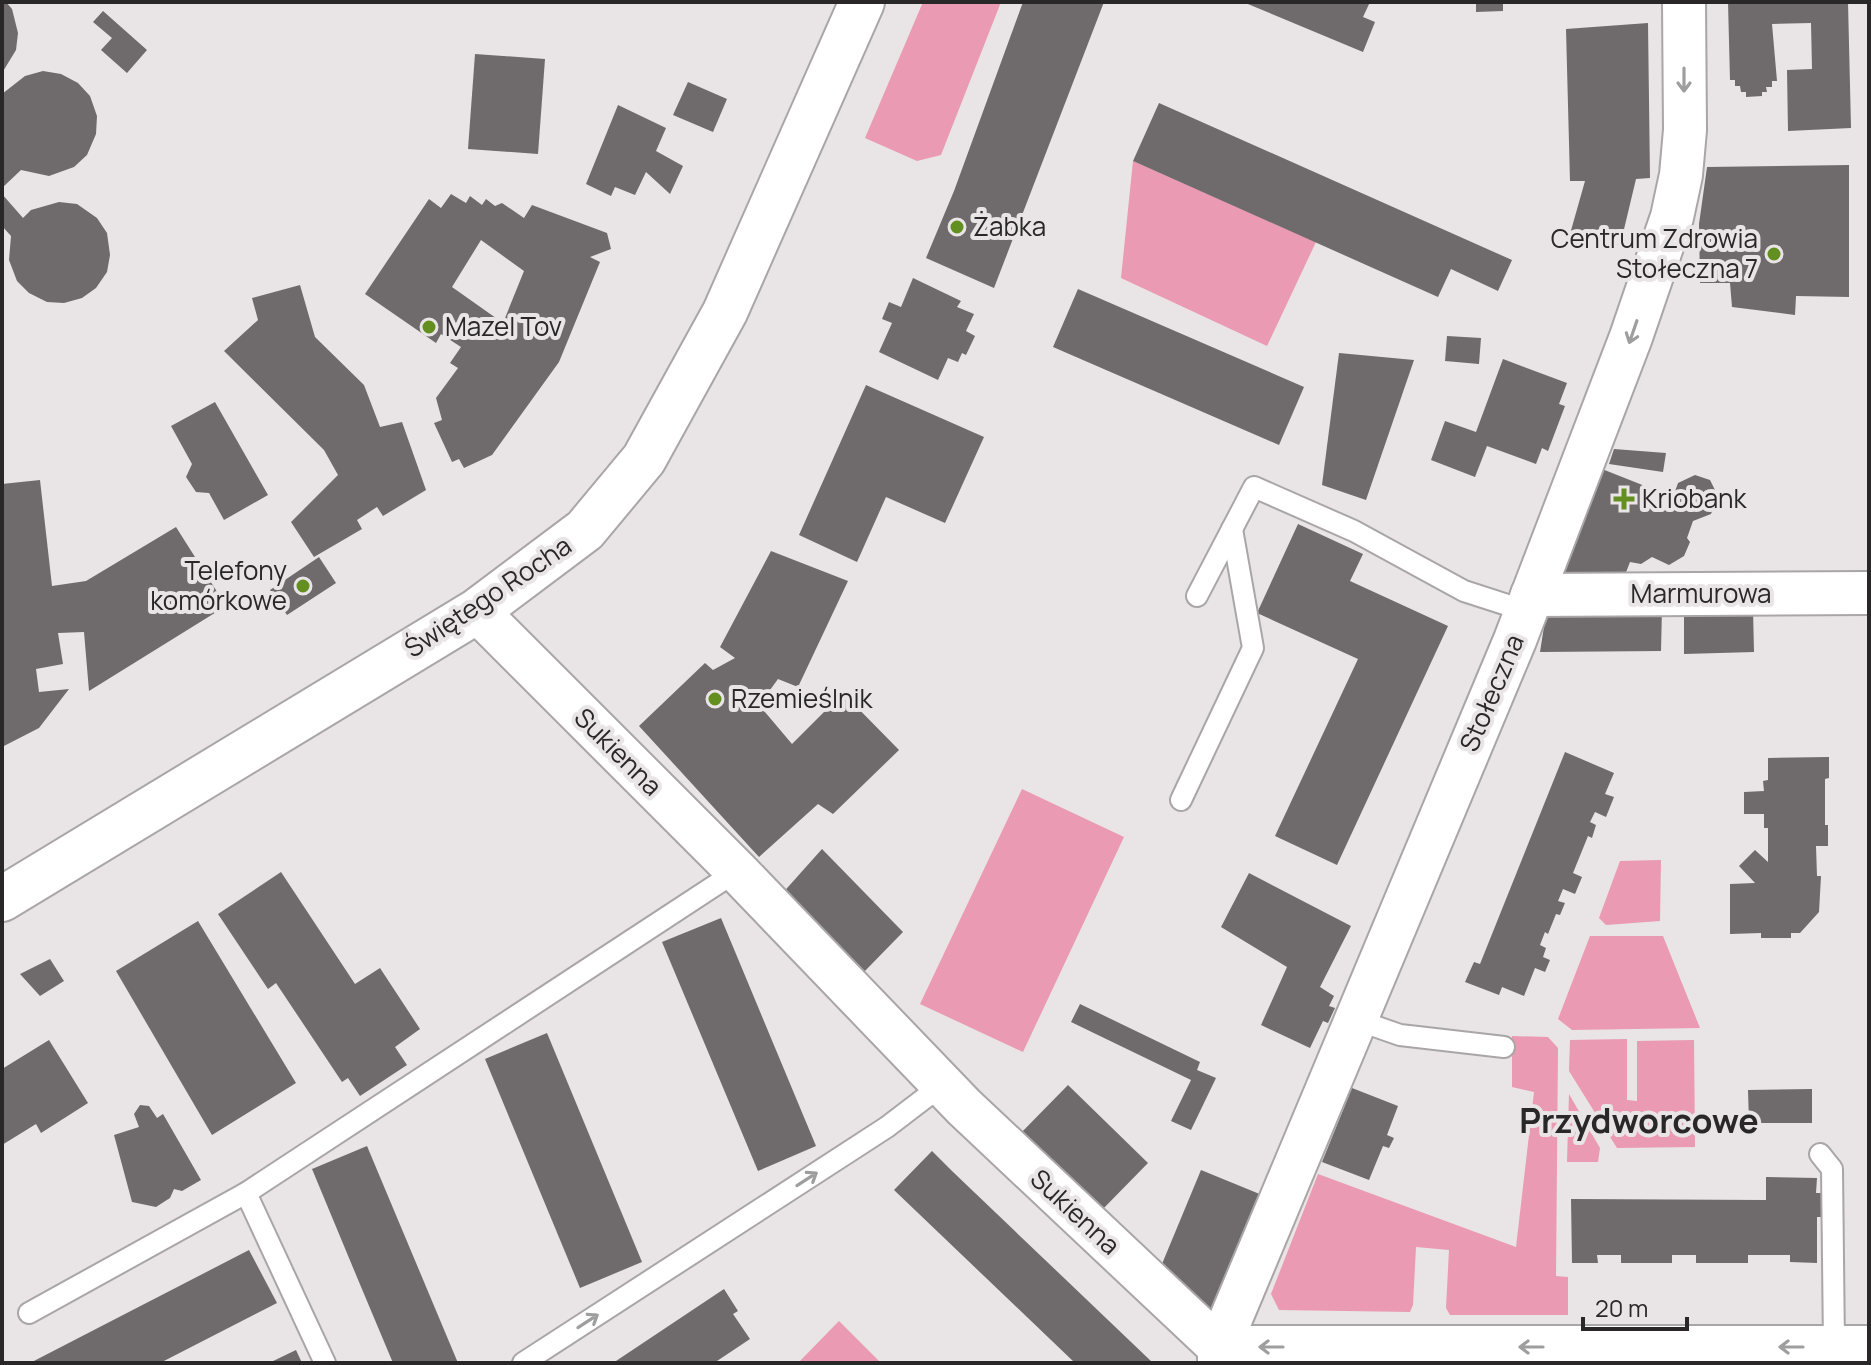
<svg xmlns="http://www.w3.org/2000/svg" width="1871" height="1365" viewBox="0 0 1871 1365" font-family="Manrope,sans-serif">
  <rect width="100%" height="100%" fill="#e9e4e5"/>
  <g fill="#ea9ab2">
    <path d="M923 2H1001L941 155 917 161 865 138Z"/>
    <path d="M1133 161 1316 242 1267 346 1121 278Z"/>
    <path d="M1022 789 1124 837 1023 1052 920 1004Z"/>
    <path d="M1661 860 1660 921 1606 925 1599 918 1620 861Z"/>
    <path d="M1590 936H1663L1700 1028 1572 1030 1558 1019Z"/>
    <path d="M1512 1036 1548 1037 1558 1048 1556 1276 1568 1277V1315H1450L1446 1308 1449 1250 1416 1247 1413 1305 1410 1312 1279 1310 1271 1294 1318 1174 1516 1247 1534 1092 1512 1087Z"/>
    <path d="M1627 1039V1100L1637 1101V1041L1694 1040 1695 1147 1617 1148 1569 1071 1570 1040Z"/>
    <path d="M1569 1094 1600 1148 1598 1162H1567Z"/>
    <path d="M839 1321 881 1363H798Z"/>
  </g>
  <g fill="#6f6a6b" fill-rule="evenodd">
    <path d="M2 2H6L12 9 18 33 16 50 2 73Z"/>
    <path d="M1023 2H1104L994 288 926 258 954 191Z"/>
    <path d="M1243 2H1370L1363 17 1375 22 1363 52Z"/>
    <path d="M1476 2H1503V11L1476 12Z"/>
    <path d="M1728 2H1848L1851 128 1788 131 1787 70 1812 69 1811 23 1772 24 1777 81H1772V87H1766L1767 92H1762V96L1746 97V92H1741L1740 86H1735V80H1730Z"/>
    <path d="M103 11 147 50 127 73 101 50 112 38 93 22Z"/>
    <path d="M1648 23 1650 178 1636 179 1620 246 1570 234 1585 181H1570L1566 29Z"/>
    <path d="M475 54 545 59 538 154 468 149Z"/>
    <path d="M43 71 61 74 78 83 90 96 97 116 96 134 87 155 74 167 49 176 21 170 2 188V94L25 76Z"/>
    <path d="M688 82 727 99 713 132 673 115Z"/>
    <path d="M1159 103 1512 260 1498 291 1451 269 1438 297 1133 161Z"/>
    <path d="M618 105 666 128 656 151 683 166 670 194 646 172 635 195 615 187 611 196 586 184Z"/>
    <path d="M1849 165V297L1796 296 1795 315 1732 307 1730 283H1700L1699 224 1707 167Z"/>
    <path d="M2 194 23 218 31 210 59 202 77 204 97 218 107 233 110 255 107 272 96 288 82 298 64 303 47 302 29 293 17 281 9 260 11 236 2 226Z"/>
    <path d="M451 194 466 203 470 196 482 205 486 199 495 206 502 203 524 218 532 205 607 233 611 249 590 257 600 262 559 362 492 455 464 468 459 459 452 462 434 423 442 420 436 398 458 368 450 363 461 347 441 334 436 343 365 294 429 199 441 208ZM481 240 524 271 503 323 452 287Z"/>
    <path d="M913 278 961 301 957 307 974 314 966 331 975 336 966 355 962 353 958 362 948 358 938 380 879 352 892 323 882 319 889 302 901 307Z"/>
    <path d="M300 285 315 337 364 385 380 427 402 422 426 490 383 516 377 507 357 520 362 529 314 557 291 522 338 475 324 450 224 351 258 320 252 298Z"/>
    <path d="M1078 289 1304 387 1279 445 1053 347Z"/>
    <path d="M1447 336 1481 338 1479 364 1445 361Z"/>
    <path d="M1339 353 1414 360 1366 500 1322 485Z"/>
    <path d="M1503 359 1567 383 1559 404 1565 406 1548 451 1542 448 1536 464 1487 446 1475 477 1431 460 1445 421 1476 432Z"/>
    <path d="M866 385 984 437 945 523 886 497 857 562 799 535Z"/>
    <path d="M215 402 268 495 224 520 209 493 196 492 186 477 192 464 171 426Z"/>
    <path d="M1614 449 1666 453 1663 472 1609 464Z"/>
    <path d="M1602 469 1655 490 1652 500 1660 504 1673 497 1678 483 1695 475 1710 480 1718 496 1711 514 1693 521 1687 538 1690 542 1684 556 1669 565 1652 557 1641 564 1630 562 1623 580H1568L1563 567Z"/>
    <path d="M40 480 52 586 86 581 176 527 226 606 89 691 84 632 58 633 63 664 36 669 39 692 69 689 39 728 2 747V484Z"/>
    <path d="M1298 524 1363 554 1350 581 1448 626 1337 865 1275 836 1358 659 1257 613Z"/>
    <path d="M771 551 848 581 798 687 778 679 759 705 792 744 843 693 899 750 833 814 818 804 759 857 639 726 705 663 713 670 735 658 720 647Z"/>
    <path d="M319 557 336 583 287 615 270 590Z"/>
    <path d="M1547 608H1662L1661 651 1540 652Z"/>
    <path d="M1753 609 1754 652 1684 654V610Z"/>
    <path d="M1565 752 1614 773 1605 794 1614 797 1606 817 1595 812 1590 822 1596 825 1592 838 1588 836 1573 873 1582 877 1575 894 1563 889 1558 901 1565 903 1560 915 1556 914 1548 934 1545 932 1540 945 1546 948 1543 957 1550 960 1545 972 1535 968 1524 996 1502 987 1499 995 1465 982 1474 962 1480 964Z"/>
    <path d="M1829 757V778L1825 779V825H1828V846H1816L1817 876H1821L1819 912 1800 933H1791V938H1761V933L1730 934V884L1755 883 1739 866 1755 850 1768 862V828H1764V814H1744V792L1764 791 1763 781 1768 780V758Z"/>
    <path d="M822 849 903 932 862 974 780 896Z"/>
    <path d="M281 872 355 984 380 968 420 1029 395 1047 407 1065 360 1096 348 1078 342 1082 276 983 268 989 218 914Z"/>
    <path d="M1249 873 1351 926 1320 987 1334 996 1329 1006 1335 1008 1328 1023 1323 1021 1310 1048 1261 1025 1287 967 1221 927Z"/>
    <path d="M721 918 816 1146 758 1171 662 942Z"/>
    <path d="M198 921 296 1083 212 1135 116 971Z"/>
    <path d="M50 959 64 981 40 996 20 974Z"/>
    <path d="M1080 1004 1200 1062 1197 1070 1216 1078 1191 1130 1171 1121 1191 1080 1071 1022Z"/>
    <path d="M547 1033 642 1262 580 1288 485 1059Z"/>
    <path d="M49 1040 88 1103 41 1133 36 1124 2 1145V1069Z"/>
    <path d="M1068 1085 1148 1163 1098 1214 1018 1136Z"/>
    <path d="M1352 1088 1398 1106 1387 1135 1394 1138 1389 1148 1383 1146 1369 1180 1322 1162Z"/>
    <path d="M1812 1089V1123H1749L1748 1090Z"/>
    <path d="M140 1105 149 1106 157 1118 163 1114 201 1180 182 1191 174 1189 170 1198 156 1207 132 1202 114 1135 139 1127 134 1114Z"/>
    <path d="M367 1146 458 1363H393L359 1282 312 1169Z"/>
    <path d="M932 1151 952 1171 1153 1363H1075L894 1190Z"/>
    <path d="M1201 1170 1262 1195 1211 1317 1157 1276Z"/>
    <path d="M1766 1177 1817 1178 1816 1193H1825V1217H1817V1263L1790 1262V1255H1748V1263H1696V1255H1672V1263H1621V1255H1597L1598 1263H1572L1571 1199 1766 1200Z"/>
    <path d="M249 1250 277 1303 160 1363H30Z"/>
    <path d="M724 1289 738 1311 733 1314 750 1339 714 1363H613Z"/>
    <path d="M296 1350 302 1363H269Z"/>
  </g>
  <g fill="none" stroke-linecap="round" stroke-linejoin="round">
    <g stroke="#aaa5a6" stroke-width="24">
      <g id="service">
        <path d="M1197 596 1254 487 1354 531 1464 591 1526 611"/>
        <path d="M1181 800 1253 648 1232 529"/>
        <path d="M1357 1020 1400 1035 1504 1047"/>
        <path d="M1820 1154 1832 1169 1834 1347"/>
        <path d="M246 1193 325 1363"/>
        <path d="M29 1313 246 1193 737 871"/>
        <path d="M523 1363 887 1127 942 1085"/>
      </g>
    </g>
    <g stroke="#aaa5a6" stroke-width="46">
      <g id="minor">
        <path d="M1532 595 1869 593"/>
        <path d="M477 611 737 871 964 1107 1219 1347H1869"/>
        <path d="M1219 1363V1347L1515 640 1631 337 1672 217 1681 175 1685 130 1684 2"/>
      </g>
    </g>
    <g stroke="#aaa5a6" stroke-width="48">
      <path id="tertiary" d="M2 899 477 611 585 530 644 459 725 312 862 2"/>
    </g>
    <use href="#service" stroke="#fff" stroke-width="20"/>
    <use href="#minor" stroke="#fff" stroke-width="42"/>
    <use href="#tertiary" stroke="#fff" stroke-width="44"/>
  </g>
  <defs><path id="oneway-shaft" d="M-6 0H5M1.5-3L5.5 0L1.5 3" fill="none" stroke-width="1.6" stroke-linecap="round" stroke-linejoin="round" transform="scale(2)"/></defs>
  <g stroke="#9f9e9e">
    <use href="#oneway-shaft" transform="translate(1684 80) rotate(90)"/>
    <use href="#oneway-shaft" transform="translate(1633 332) rotate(109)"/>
    <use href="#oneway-shaft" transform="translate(807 1179) rotate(-33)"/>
    <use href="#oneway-shaft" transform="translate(588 1321) rotate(-33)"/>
    <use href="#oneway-shaft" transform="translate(1271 1347) rotate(180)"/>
    <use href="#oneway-shaft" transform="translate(1531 1347) rotate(180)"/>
    <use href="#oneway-shaft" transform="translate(1791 1347) rotate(180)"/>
  </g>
  <g fill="#638f20" stroke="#e9e4e5" stroke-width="3">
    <circle cx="957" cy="227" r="8"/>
    <circle cx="1774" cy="254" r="8"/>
    <circle cx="429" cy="327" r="8"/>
    <path d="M1620 487h8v8h8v8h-8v8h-8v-8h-8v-8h8z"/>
    <circle cx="303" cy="586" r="8"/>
    <circle cx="715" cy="699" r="8"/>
  </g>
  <g text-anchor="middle" stroke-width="8" stroke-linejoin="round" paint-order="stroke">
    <g font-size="26" fill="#292727" stroke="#e9e4e5" text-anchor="start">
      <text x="973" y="236">Żabka</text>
      <text x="1758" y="248" text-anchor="end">Centrum Zdrowia<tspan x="1758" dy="30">Stołeczna 7</tspan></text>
      <text x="445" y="336">Mazel Tov</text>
      <text x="1642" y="508">Kriobank</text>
      <text x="287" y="580" text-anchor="end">Telefony<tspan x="287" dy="30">komórkowe</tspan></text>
      <text x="731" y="708">Rzemieślnik</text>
    </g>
    <g font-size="26" fill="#292727" stroke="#e9e4e5">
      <text x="1701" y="603">Marmurowa</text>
      <text transform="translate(488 597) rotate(-34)" y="9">Świętego Rocha</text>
      <text transform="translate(1492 693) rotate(-67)" y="9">Stołeczna</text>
      <text transform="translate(618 752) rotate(45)" y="9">Sukienna</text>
      <text transform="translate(1075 1212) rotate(43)" y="9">Sukienna</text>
    </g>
    <g font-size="34" font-weight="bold" fill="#292727" stroke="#e9e4e5">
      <text x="1639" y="1133">Przydworcowe</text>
    </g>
  </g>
  <rect width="1871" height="1365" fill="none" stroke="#292727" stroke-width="8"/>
  <path d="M1583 1317v12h104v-12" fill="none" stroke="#292727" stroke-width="4"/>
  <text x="1595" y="1317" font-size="24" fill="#292727" stroke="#e9e4e5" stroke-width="6" paint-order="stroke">20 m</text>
</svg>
